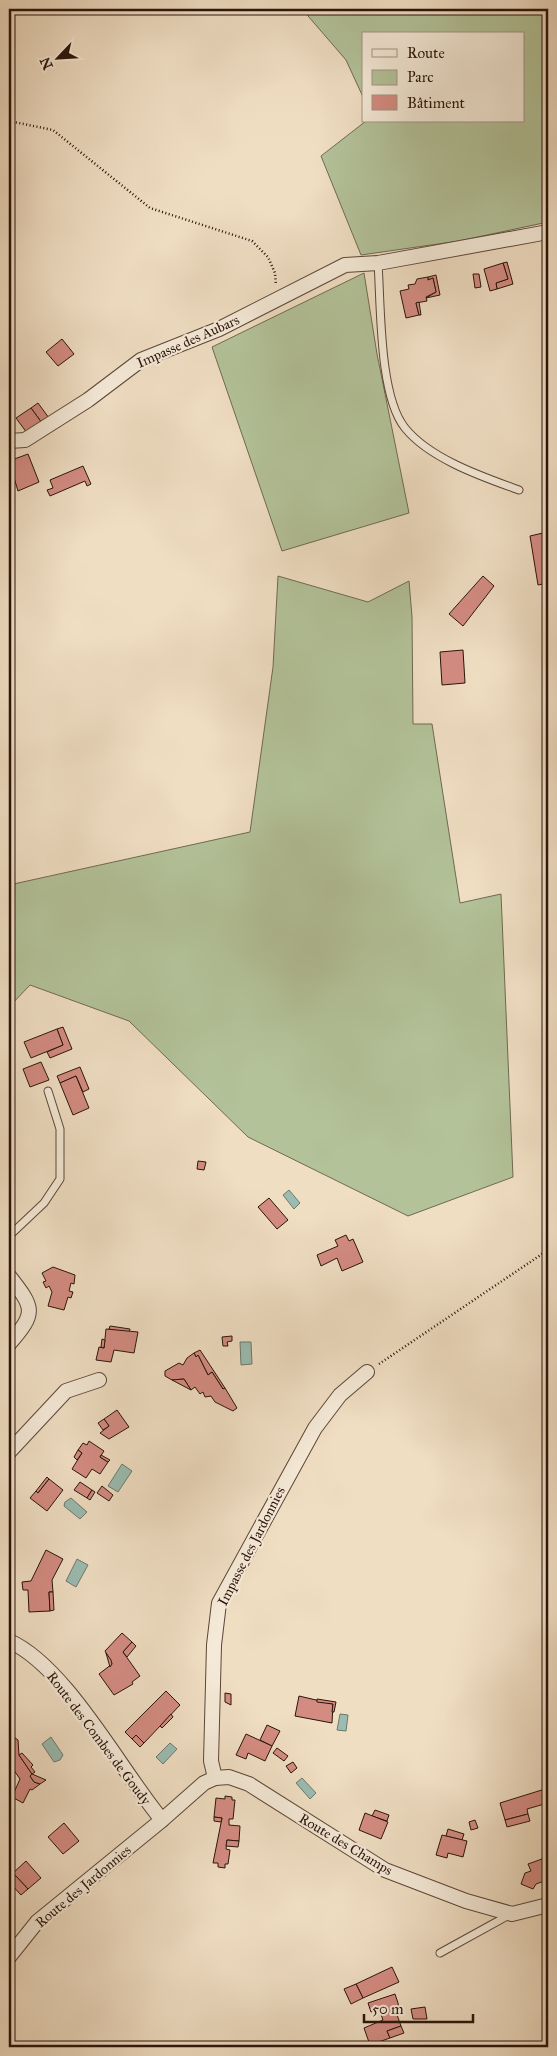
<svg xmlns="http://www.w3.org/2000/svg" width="557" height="2056" viewBox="0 0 557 2056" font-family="'IM FELL Great Primer',serif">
  <rect width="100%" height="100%" fill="#f0dec3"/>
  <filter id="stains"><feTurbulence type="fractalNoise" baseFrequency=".004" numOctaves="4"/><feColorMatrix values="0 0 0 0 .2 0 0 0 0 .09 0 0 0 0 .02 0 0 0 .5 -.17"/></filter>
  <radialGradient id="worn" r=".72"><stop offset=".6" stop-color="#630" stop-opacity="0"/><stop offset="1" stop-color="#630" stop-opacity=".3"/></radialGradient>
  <g fill="#b3c299" stroke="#6e6a52">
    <path d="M302 9H548V222L459 241 361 255 321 156 366 121H523V34H363V97L346 60Z"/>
    <path d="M364 273 377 354 409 513 282 551 212 347Z"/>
    <path d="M278 576 368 602 409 581 412 617 413 724H432L460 903 501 894 513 1177 408 1216 248 1137 129 1021 30 985 9 1007V885L250 832 273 667Z"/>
  </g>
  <g fill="#9abcb1" stroke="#6d786f">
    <path d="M289 1190 300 1203 294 1209 283 1195Z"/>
    <path d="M240 1342H251L252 1364 241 1365Z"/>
    <path d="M122 1464 132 1471 118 1492 108 1486Z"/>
    <path d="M71 1498 87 1512 80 1519 64 1506 65 1502Z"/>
    <path d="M77 1559 88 1565 76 1587 66 1581Z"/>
    <path d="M340 1714 348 1715 346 1731 337 1730Z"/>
    <path d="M51 1737 63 1755 60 1760 54 1762 42 1744Z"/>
    <path d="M170 1743 177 1749 163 1764 156 1757Z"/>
    <path d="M302 1778 316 1793 310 1799 296 1783Z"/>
  </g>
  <g fill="#d48c82" stroke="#29130b">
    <path d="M507 262 513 284 497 289 496 283 508 279 503 263Z"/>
    <path d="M503 263 508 279 496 283 497 289 490 291 484 269Z"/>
    <path d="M473 274H479L481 287 475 288Z"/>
    <path d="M436 275 440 295 426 298 436 292 433 278 428 280V277Z"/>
    <path d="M428 277V280L433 278 436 292 426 297 427 301 416 303 419 315 406 318 400 291 409 289 408 285 415 284 417 279Z"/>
    <path d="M419 302 421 315H419L416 303Z"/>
    <path d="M62 339 74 354 58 366 46 352Z"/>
    <path d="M38 403 49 418 42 423 31 408Z"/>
    <path d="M31 408 42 423 27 433 16 418Z"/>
    <path d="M28 454 39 482 18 491 9 461Z"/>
    <path d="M83 466 91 484 87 486 85 481 50 496 47 490 53 488 50 480Z"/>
    <path d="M548 526V583L538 585 530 536 543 533Z"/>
    <path d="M483 576 494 586 463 626 449 614Z"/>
    <path d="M463 650 465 683 442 685 440 652Z"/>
    <path d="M63 1027 72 1049 50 1058 47 1052 63 1045 57 1029Z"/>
    <path d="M57 1029 63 1045 31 1058 24 1042Z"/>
    <path d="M41 1062 49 1080 30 1087 23 1069Z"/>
    <path d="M80 1067 89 1089 83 1092 76 1076 60 1083 57 1076Z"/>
    <path d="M76 1076 89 1108 73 1115 60 1083Z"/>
    <path d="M198 1161 206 1162 204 1170 197 1169Z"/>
    <path d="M269 1198 288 1220 277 1229 258 1207Z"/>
    <path d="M346 1235 349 1241 353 1239 363 1262 342 1271 337 1258 321 1266 317 1255 338 1246 335 1240Z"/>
    <path d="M53 1267 75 1275 74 1284 71 1283 69 1291 73 1292 71 1298 68 1297 64 1310 48 1306 52 1292 49 1286 46 1288 43 1282 46 1281 42 1273Z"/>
    <path d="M110 1326 130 1329 129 1333 109 1329Z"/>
    <path d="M106 1329 138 1332 134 1353 114 1350 111 1362 96 1360 99 1347 104 1348Z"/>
    <path d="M232 1336V1341L227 1342 228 1346H223L222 1337Z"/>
    <path d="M102 1339 105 1340 104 1348 101 1347Z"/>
    <path d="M200 1350 225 1388 223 1389 212 1372 208 1375 198 1355 196 1357 194 1353Z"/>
    <path d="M194 1353 196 1357 198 1355 208 1375 212 1372 223 1389 225 1388 237 1408 233 1411 215 1402 211 1396 205 1397 203 1392 200 1394 195 1387 191 1390 184 1379 172 1380 165 1376V1371L179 1363 183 1365 187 1358Z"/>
    <path d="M184 1379 191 1390 172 1380Z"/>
    <path d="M117 1410 129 1427 109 1439 100 1433 109 1426 104 1419Z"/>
    <path d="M104 1419 109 1426 103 1430 98 1423Z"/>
    <path d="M89 1441 104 1451 100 1457 108 1462 100 1474 92 1469 86 1478 72 1469 82 1453 78 1450 83 1443 87 1445Z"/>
    <path d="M78 1450 82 1453 77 1460 74 1457Z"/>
    <path d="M101 1455 110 1460 108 1462 100 1457Z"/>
    <path d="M47 1477 49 1479 38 1493 36 1491Z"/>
    <path d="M49 1479 63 1490 47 1511 30 1498 36 1491 38 1493Z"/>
    <path d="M80 1482 92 1490 87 1498 74 1490Z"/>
    <path d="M102 1486 113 1495 109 1501 97 1493Z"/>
    <path d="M92 1490 95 1492 90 1500 87 1498Z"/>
    <path d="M46 1550 63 1559 52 1580 53 1592H49L50 1611 29 1612 28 1590H23L22 1582 31 1581Z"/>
    <path d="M49 1592H53L54 1610 50 1611Z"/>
    <path d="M122 1633 132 1642 123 1652 140 1676 132 1682 133 1684 114 1695 99 1674 112 1664 105 1651Z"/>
    <path d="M132 1642 136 1646 127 1657 123 1652Z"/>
    <path d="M106 1653 111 1660 112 1664 110 1667Z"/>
    <path d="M166 1691 180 1705 144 1743 136 1735 132 1739 125 1732Z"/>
    <path d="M225 1693 231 1694V1705L225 1702Z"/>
    <path d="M299 1696 333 1704 332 1723 295 1716Z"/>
    <path d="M317 1699 336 1702 334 1712H332L333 1704 317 1702Z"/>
    <path d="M171 1714 173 1717 162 1728 160 1726Z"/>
    <path d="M267 1725 280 1731 272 1746 260 1740Z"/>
    <path d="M246 1734 272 1746 265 1761 248 1753 246 1759 236 1755Z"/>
    <path d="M11 1735 18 1740 19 1755 32 1774 30 1776 34 1782 40 1784 32 1790 30 1789 23 1803 12 1797 20 1779 9 1763V1738Z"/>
    <path d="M136 1735 144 1743 140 1747 132 1739Z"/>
    <path d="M277 1748 288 1756 284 1761 273 1753Z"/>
    <path d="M22 1753 33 1765 31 1767 35 1772 32 1774 19 1755Z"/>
    <path d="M293 1762 297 1768 291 1773 286 1766Z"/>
    <path d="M32 1774 46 1780 40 1784 34 1782 30 1776Z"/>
    <path d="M545 1789 548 1803 527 1809 528 1814 505 1820 500 1803Z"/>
    <path d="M225 1796 232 1797V1800H235L233 1819H229V1825L240 1826 239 1841 227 1840 226 1849 230 1850 228 1864H225V1868L218 1867V1863H213L222 1818 214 1817 216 1798 225 1799Z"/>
    <path d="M375 1810 389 1815 387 1821 372 1816Z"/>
    <path d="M365 1813 388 1822 381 1839 359 1830Z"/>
    <path d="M528 1814 530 1821 507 1827 505 1820Z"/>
    <path d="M214 1817 222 1818 221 1822 214 1821Z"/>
    <path d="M475 1820 478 1828 471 1830 469 1822Z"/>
    <path d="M64 1823 79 1841 63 1854 48 1837Z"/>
    <path d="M448 1829 464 1834 462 1840 446 1836Z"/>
    <path d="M442 1835 467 1841 463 1857 448 1853 447 1858 436 1855Z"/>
    <path d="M227 1840 239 1841 238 1847 226 1846Z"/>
    <path d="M548 1857V1864L545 1866 542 1859Z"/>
    <path d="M542 1859 545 1866 548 1864 547 1880 536 1884 533 1889 521 1884 525 1873 531 1871 528 1864Z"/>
    <path d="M26 1861 41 1878 28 1889 13 1873Z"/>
    <path d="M13 1873 28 1889 21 1895 9 1882V1877Z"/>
    <path d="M392 1967 399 1982 363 1998 356 1984Z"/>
    <path d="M356 1984 363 1998 351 2004 344 1989Z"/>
    <path d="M395 1994 398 2003 399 2011 396 2012 401 2026 387 2031 390 2038 370 2045 364 2028 383 2020 379 2009 371 2012 368 2003Z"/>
    <path d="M425 2007 427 2019H413L411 2009Z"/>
    <path d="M401 2026 404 2033 390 2038 387 2031Z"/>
  </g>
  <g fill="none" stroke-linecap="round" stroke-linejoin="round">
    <g stroke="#5b4639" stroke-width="9">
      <g id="service">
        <path d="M378 263C381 306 379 396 405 428 430 459 483 477 519 490"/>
        <path d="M9 1236 44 1203 60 1179V1129L48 1091"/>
        <path d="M440 1953 509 1915"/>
      </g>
    </g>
    <g stroke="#5b4639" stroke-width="16">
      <g id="minor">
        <path d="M9 441 25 440 88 400 141 360 219 329 345 265 378 263 548 232"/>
        <path d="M9 1276C34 1308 37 1312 9 1344"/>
        <path d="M9 1452 66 1391 99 1380"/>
        <path d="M9 1641C66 1666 121 1771 162 1820"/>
        <path d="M215 1778 211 1761 214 1645 219 1603 315 1428 340 1395 367 1372"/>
        <path d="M9 1957 37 1922 162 1820 204 1783 215 1778 229 1777 249 1784 385 1870 466 1901 512 1914 548 1905"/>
      </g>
    </g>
    <g stroke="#29130b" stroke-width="2.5" stroke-dasharray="1 2.5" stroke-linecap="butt">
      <path d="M9 121 53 130 150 208 252 241 268 257 275 273 276 285"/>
      <path d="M379 1364 548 1250"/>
    </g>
    <use href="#service" stroke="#f5ead8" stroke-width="7"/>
    <use href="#minor" stroke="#f5ead8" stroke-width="14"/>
  </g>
  <g text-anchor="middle" stroke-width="4.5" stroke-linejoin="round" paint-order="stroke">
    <g font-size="14" fill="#29130b" stroke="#f5ead8">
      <text transform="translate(188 341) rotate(-24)" y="5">Impasse des Aubars</text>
      <text transform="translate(251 1546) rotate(-63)" y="5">Impasse des Jardonnies</text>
      <text transform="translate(99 1738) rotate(53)" y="5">Route des Combes de Goudy</text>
      <text transform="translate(346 1844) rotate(31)" y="5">Route des Champs</text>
      <text transform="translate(83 1886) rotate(-40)" y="5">Route des Jardonnies</text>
    </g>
  </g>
  <rect width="557" height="2056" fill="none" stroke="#f0dec3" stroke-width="30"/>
  <rect x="10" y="10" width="537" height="2036" fill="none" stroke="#29130b" stroke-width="2.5"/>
  <rect x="15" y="15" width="527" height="2026" fill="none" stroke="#29130b"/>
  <rect x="362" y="32" width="162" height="90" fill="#f5ead8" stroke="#a39486"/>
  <rect x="372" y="49" width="25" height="8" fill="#f5ead8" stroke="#a39486"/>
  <text x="407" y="58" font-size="15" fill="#29130b">Route</text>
  <rect x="372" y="70" width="25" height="15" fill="#b3c299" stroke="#a39486"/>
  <text x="407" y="82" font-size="15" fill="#29130b">Parc</text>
  <rect x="372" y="95" width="25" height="15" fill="#d48c82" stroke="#a39486"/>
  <text x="407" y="108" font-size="15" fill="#29130b">Bâtiment</text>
  <g transform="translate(58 58) rotate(245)" stroke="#f5ead8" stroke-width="4" paint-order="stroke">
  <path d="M0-4L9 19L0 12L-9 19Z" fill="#29130b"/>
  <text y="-8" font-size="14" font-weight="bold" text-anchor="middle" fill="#29130b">N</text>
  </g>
  <path d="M364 2014v8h109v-8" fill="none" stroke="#29130b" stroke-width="2.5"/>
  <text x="372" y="2014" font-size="15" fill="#29130b" stroke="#f5ead8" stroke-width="4" paint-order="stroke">50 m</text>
  <rect width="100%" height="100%" filter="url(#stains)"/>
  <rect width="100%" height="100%" fill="url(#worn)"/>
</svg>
